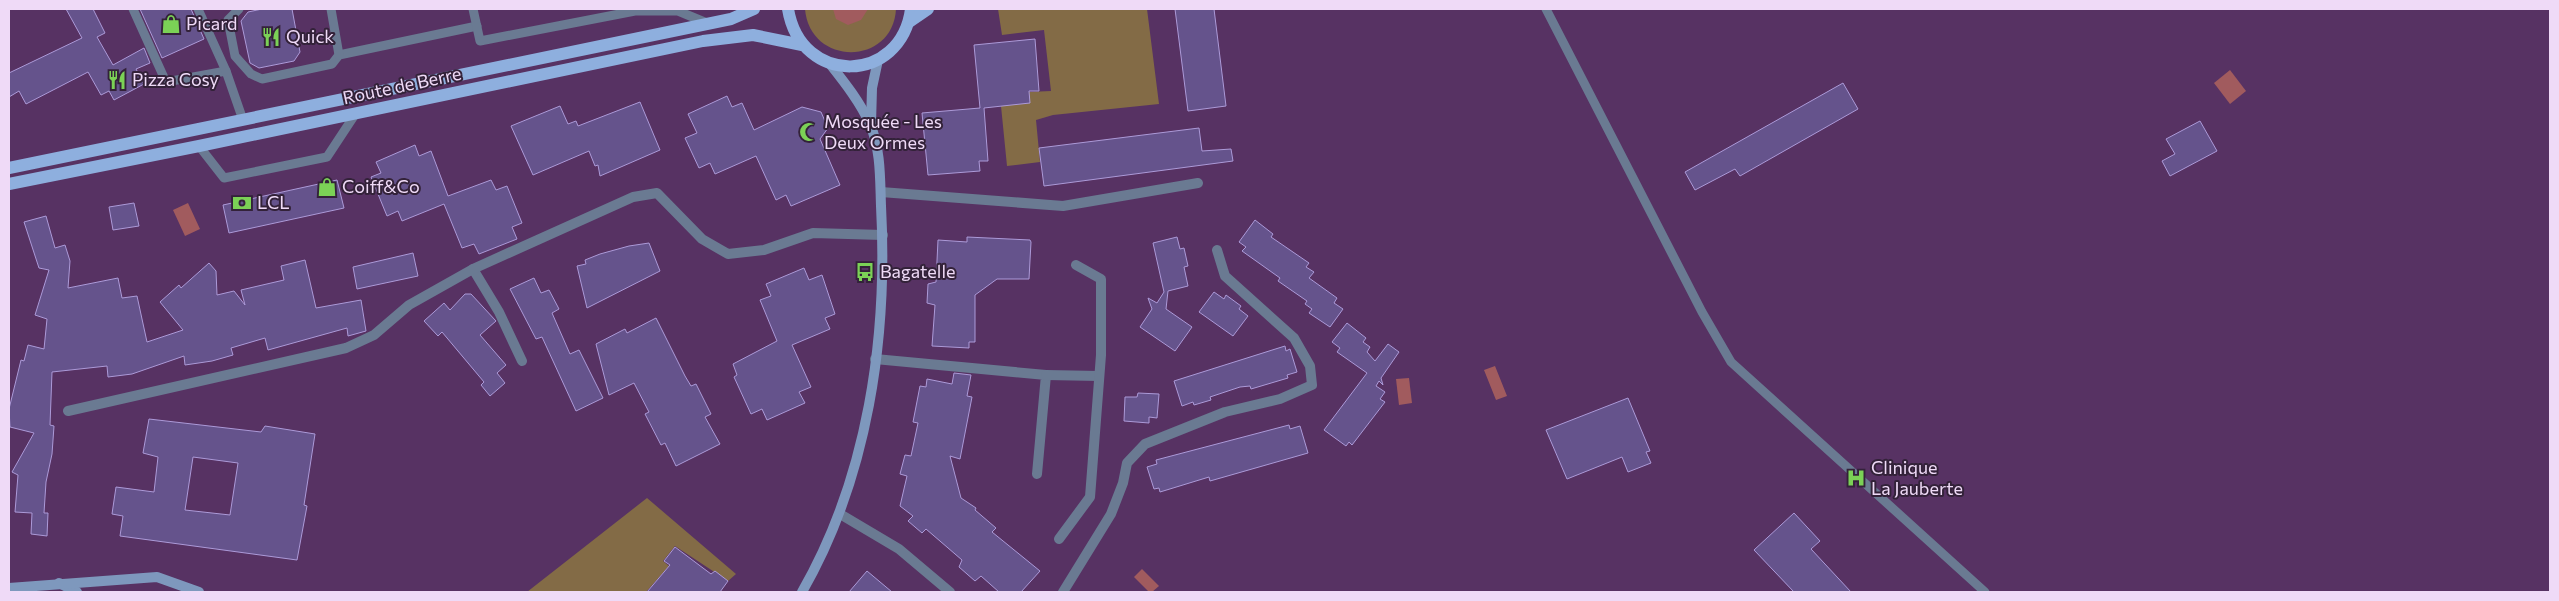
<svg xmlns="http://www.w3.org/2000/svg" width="2559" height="601" viewBox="0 0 2559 601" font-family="Commissioner,sans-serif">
  <rect width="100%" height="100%" fill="#573263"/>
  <g fill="#836b46">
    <path d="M805 9H896C893 66 810 67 805 9Z"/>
    <path d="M998 9H1147L1159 104 1053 115 1036 120 1040 162 1007 166 1001 106 1029 92 1051 91 1044 30 1002 35Z"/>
    <path d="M647 498 736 574 728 581 675 546 663 561 669 566 646 592H527Z"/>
  </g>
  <g fill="#a15b5e">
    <path d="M833 9H868L861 20 848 25 836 19Z"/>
    <path d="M2230 70 2246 91 2230 104 2214 83Z"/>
    <path d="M188 203 200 229 185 236 173 210Z"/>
    <path d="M1495 366 1507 396 1496 400 1484 370Z"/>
    <path d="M1409 378 1412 403 1399 405 1396 379Z"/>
    <path d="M1142 569 1159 586 1152 592H1149L1134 577Z"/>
  </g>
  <g fill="#65538c" stroke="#ac9ad8" fill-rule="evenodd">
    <path d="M66 9H93L105 33 97 37 113 65 144 48 150 63 136 69 144 84 114 100 109 91 101 95 88 72 26 104 19 91 9 97V73L82 38Z"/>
    <path d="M140 9H191L204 39 162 58Z"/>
    <path d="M262 9H292L300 52 294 61 259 68 250 63 241 21 248 12Z"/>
    <path d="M1175 9H1214L1226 106 1188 111Z"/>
    <path d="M1035 39 1039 91H1029L1030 103 984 108 988 161H979L980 171 928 175 922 113 980 108 974 45Z"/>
    <path d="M1843 83 1858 109 1740 176 1735 169 1695 190 1685 172Z"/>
    <path d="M727 96 732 107 742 103 754 130 802 107 821 112 828 128 820 139 840 185 791 206 786 195 776 200 756 156 715 174 710 163 699 168 685 138 697 133 688 114Z"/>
    <path d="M640 102 660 150 600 176 598 165 595 166 589 151 533 175 511 126 560 106 568 124 576 121 578 126Z"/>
    <path d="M2200 121 2217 151 2170 176 2162 161 2175 154 2166 139Z"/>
    <path d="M1199 128 1202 151 1231 149 1233 161 1044 186 1039 148Z"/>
    <path d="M415 145 419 156 431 151 448 196 491 180 496 190 507 186 522 223 512 227 517 239 479 254 474 244 462 248 444 204 402 221 398 211 387 216 371 177 381 173 376 162Z"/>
    <path d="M337 180 344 208 229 233 223 205Z"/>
    <path d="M134 203 139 226 113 230 109 207Z"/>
    <path d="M46 216 55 248 65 245 70 261 68 288 118 278 122 298 137 296 147 342 183 330 160 302 179 285 181 288 209 263 216 271 217 295 234 291 245 305 241 290 284 280 281 266 305 260 316 308 361 300 366 331 348 336 347 328 268 350 265 338 231 348 233 355 212 361 185 365 184 356 132 374 108 377 107 366 52 372 50 425 54 426 52 454 46 482 44 513H48L47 536 31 534 32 513 15 512 18 475 12 472 34 433 10 427 9 409 21 360 24 361 28 345 44 349 47 319 35 315 49 270 39 268 24 222Z"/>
    <path d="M1255 220 1273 234 1271 237 1309 263 1306 267 1314 272 1309 278 1337 298 1334 303 1343 309 1330 327 1309 313 1312 309 1305 304 1307 301 1278 281 1280 278 1242 251 1246 247 1239 242Z"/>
    <path d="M967 237 1030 240 1031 242 1029 279H997L975 295V342H969V348L932 346 935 305 927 303 928 284 936 282 938 240 967 242Z"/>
    <path d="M1177 237 1180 249 1184 248 1188 266 1184 267 1188 286 1168 291 1166 309 1192 327 1175 351 1140 327 1152 309 1148 298 1157 303 1164 292 1153 243Z"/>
    <path d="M649 243 660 271 587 308 577 266 586 264 585 260 600 254 629 246Z"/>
    <path d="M413 253 418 276 357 289 353 267Z"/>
    <path d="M804 268 809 280 822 275 835 314 825 318 830 329 792 345 811 387 799 392 805 403 767 420 762 409 751 414 734 377 737 375 733 364 777 341 760 300 771 296 766 284Z"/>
    <path d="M534 278 541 293 549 290 559 309 552 313 570 354 579 350 603 398 576 411 542 337 536 339 510 289Z"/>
    <path d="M1214 292 1224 299 1226 295 1241 306 1239 309 1248 316 1233 336 1199 312Z"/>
    <path d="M465 294H471L496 321 480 335 506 365 497 373 505 383 490 396 481 385 484 382 442 332 438 336 424 321 444 303 450 310Z"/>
    <path d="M656 318 685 376 691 386 696 384 711 414 705 417 720 444 676 466 665 443 661 445 645 414 649 412 634 383 609 395 596 344 625 329 627 333Z"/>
    <path d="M1347 323 1366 338 1363 342 1370 347 1367 352 1375 361 1388 344 1399 352 1381 378 1383 385 1379 381 1376 386 1385 392 1380 399 1385 402 1352 445 1349 442 1346 446 1324 430 1367 373 1337 352 1340 348 1332 342Z"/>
    <path d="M1285 346 1286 351 1290 349 1297 372 1287 375 1288 378 1251 389 1250 386 1240 387 1210 397 1211 400 1194 405 1193 402 1182 406 1174 381Z"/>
    <path d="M954 373 971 375 967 396 972 397 960 459 950 456 961 498 976 508 975 510 996 528 992 532 1040 571 1021 592H999L981 576 975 581 959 567 962 560 926 529 922 533 908 521 913 516 900 506 907 476 900 474 905 455 911 456 918 423 913 422 920 386 926 387 927 379 952 384Z"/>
    <path d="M1138 393 1159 394 1157 418 1149 417V423L1124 421 1125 397H1137Z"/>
    <path d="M1628 398 1650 451 1646 452 1651 463 1628 472 1622 457 1567 479 1546 430Z"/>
    <path d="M149 419 261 432 265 426 315 434 304 505 307 506 297 560 120 536 123 516 112 514 116 487 154 492 158 457 143 453ZM193 457 238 463 230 515 185 510Z"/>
    <path d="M1289 425 1290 429 1300 426 1308 453 1210 481 1209 477 1160 492 1159 488 1154 489 1147 467 1157 464 1156 460Z"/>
    <path d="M1794 513 1820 541 1811 549 1851 592H1794L1754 550Z"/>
    <path d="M675 547 711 574 715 571 728 581 720 592H647L670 565 664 561Z"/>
    <path d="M867 571 892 592H849Z"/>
  </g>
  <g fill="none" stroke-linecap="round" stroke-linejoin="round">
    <g stroke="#6a7a92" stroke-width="9">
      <path d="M133 9 166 82 226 71"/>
      <path d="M198 9 226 71 243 120"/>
      <path d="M239 9 228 20 235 56 251 74 262 79 332 64 339 55 477 26"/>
      <path d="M331 9 339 55"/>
      <path d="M473 9 480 41 635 11H678L707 23"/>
      <path d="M1546 9 1702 312 1731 362 1985 592"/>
      <path d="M199 146 224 178 327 157 356 113"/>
    </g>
    <g stroke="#6a7a92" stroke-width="10">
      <path d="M881 192 1063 206 1198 183"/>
      <path d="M473 269 499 312 522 361"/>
      <path d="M875 359 1046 375 1037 474"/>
      <path d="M1046 375 1099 376"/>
      <path d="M68 411 346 348 374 335 409 305 473 269 633 197 657 193 702 239 728 254 764 250 813 233 883 235"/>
      <path d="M840 514 899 549 950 592"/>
      <path d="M1059 539 1090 497 1101 355V279L1076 265"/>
      <path d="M1063 592 1111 514 1123 483 1127 463 1145 444 1225 412 1280 399 1312 385 1310 366 1294 338 1225 276 1217 250"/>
    </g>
    <g stroke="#7e98bd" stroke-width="10">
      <path d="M871 124 872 88 878 60"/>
      <path d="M59 583 77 592"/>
      <path d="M9 588 157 577 199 592"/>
      <path d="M802 592C868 477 888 338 881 206 880 179 881 150 870 124 860 102 845 83 830 64"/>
    </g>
    <g stroke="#8eafde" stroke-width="12">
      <path d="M788 9C801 87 901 84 911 9"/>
      <path d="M909 22 928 9"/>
      <path d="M9 168 731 19 754 9"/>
      <path d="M9 184 199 146 703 41 753 35 802 45"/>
    </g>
  </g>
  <defs>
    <g id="shop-bare" transform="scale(1.5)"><path d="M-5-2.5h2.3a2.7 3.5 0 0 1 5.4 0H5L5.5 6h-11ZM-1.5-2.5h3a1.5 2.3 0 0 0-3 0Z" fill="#7bd156" stroke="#332239" stroke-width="2.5" paint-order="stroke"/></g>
    <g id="restaurant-bare" transform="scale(1.5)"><path d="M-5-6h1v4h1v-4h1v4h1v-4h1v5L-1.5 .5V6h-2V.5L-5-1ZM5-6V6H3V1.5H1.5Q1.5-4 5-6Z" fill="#7bd156" stroke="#332239" stroke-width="2.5" paint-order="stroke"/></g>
    <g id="mosque-bare" transform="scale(1.5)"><path d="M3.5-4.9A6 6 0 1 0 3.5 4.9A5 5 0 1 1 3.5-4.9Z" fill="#7bd156" stroke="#332239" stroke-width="2.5" paint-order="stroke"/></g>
    <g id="bank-bare" transform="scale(1.5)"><path d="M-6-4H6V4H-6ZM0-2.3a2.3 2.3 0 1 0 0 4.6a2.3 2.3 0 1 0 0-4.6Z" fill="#7bd156" stroke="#332239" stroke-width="2.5" paint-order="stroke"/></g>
    <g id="bus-bare" transform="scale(1.5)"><path d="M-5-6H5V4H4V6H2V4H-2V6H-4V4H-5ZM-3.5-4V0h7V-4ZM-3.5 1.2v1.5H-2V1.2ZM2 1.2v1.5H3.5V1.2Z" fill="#7bd156" stroke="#332239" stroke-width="2.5" paint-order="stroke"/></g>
    <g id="hospital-bare" transform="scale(1.5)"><path d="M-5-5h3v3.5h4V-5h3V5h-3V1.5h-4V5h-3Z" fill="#7bd156" stroke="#332239" stroke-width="2.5" paint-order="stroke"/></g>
  </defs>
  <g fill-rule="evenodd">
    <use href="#shop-bare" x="171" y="24"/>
    <use href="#restaurant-bare" x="271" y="37"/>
    <use href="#restaurant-bare" x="117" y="80"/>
    <use href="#mosque-bare" x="809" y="132"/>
    <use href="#shop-bare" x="327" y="187"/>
    <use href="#bank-bare" x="242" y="203"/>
    <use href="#bus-bare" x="865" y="272"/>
    <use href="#hospital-bare" x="1856" y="478"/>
  </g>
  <g text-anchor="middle" stroke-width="4" stroke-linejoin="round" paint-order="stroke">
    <g font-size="18" fill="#efdaf7" stroke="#332239" text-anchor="start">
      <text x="186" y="30">Picard</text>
      <text x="286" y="43">Quick</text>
      <text x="132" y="86">Pizza Cosy</text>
      <text x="824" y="128">Mosquée - Les<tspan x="824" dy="21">Deux Ormes</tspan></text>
      <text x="342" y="193">Coiff&amp;Co</text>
      <text x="257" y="209">LCL</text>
      <text x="880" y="278">Bagatelle</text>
      <text x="1871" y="474">Clinique<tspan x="1871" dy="21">La Jauberte</tspan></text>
    </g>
    <g font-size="18" fill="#efdaf7" stroke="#332239">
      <text transform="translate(402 86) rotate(-12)" y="6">Route de Berre</text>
    </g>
  </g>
  <rect width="2559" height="601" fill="none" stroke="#efdaf7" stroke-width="20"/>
</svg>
